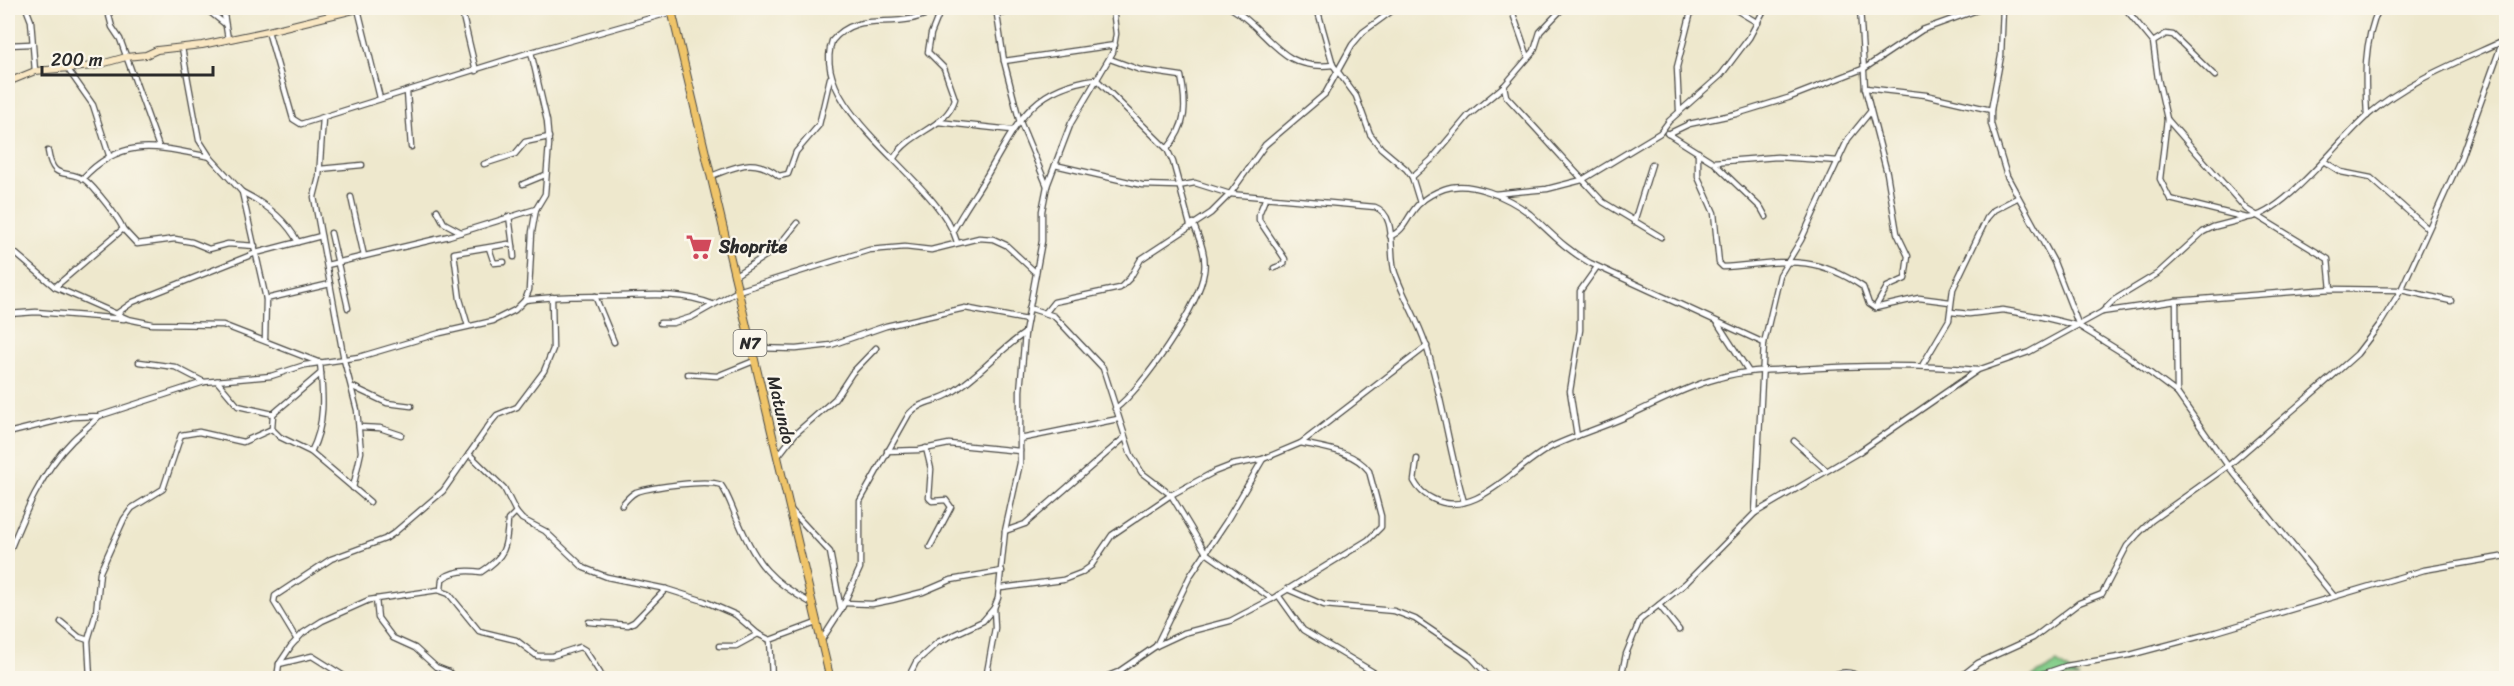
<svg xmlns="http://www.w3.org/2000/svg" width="2514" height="686" viewBox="0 0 2514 686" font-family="Sriracha,sans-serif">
  <rect width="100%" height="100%" fill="#fbf7ec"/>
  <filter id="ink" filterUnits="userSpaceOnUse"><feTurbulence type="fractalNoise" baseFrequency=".0167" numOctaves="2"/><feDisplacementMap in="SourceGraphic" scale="12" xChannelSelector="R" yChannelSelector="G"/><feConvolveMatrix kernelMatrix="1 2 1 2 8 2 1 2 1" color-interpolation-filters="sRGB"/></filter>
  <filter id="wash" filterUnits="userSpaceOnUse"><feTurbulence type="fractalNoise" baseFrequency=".008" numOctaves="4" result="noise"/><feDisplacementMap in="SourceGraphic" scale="24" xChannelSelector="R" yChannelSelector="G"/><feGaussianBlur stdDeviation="1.35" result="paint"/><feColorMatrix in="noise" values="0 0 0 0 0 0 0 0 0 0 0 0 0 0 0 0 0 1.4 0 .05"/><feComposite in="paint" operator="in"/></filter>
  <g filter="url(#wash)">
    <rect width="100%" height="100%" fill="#eee8cd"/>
    <path fill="#83cd89" stroke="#577c5a" stroke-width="1.5" d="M2057 663 2078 678H2030Z"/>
  </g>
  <g filter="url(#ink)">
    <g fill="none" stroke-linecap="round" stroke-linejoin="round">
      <g stroke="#484743" stroke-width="7">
        <g id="street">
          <path d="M26 8 31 21 35 71"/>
          <path d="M107 8 112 27 120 39 159 147"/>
          <path d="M205 8 225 24"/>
          <path d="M223 8 228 39"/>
          <path d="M461 8 476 71"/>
          <path d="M948 8C935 10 924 16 911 19 881 25 854 14 832 41 808 111 939 179 957 242"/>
          <path d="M996 8 1004 61 1019 119 1047 186"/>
          <path d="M1231 8C1270 31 1280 72 1333 65"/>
          <path d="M1317 8 1333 65 1356 96 1370 134 1381 148 1406 169 1412 177 1420 203"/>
          <path d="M1511 8 1528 57"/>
          <path d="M1733 8 1758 23"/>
          <path d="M1860 8 1865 88 1887 173 1897 233 1908 256 1905 279 1887 287 1875 308"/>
          <path d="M2003 8 2001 56 1991 110V124L2007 176 2054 262 2079 326"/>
          <path d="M2125 8 2153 42 2158 79 2167 119 2246 209 2328 259 2331 289"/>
          <path d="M358 9 380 98"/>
          <path d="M997 14 1033 8"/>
          <path d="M268 31 293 119 301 124 531 52 672 12"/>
          <path d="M2153 42 2166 34 2173 35 2215 76"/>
          <path d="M8 45 31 44"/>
          <path d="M182 48 199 140 210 157 242 192 266 299 265 339"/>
          <path d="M1110 59 1140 70 1181 76C1187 106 1187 125 1167 149"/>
          <path d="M1004 61 1115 45"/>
          <path d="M67 68 93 105 109 155"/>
          <path d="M1504 86 1506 96 1603 202 1661 237"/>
          <path d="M1865 88 1926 95 1991 110"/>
          <path d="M407 92 411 147"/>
          <path d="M1679 110 1677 67 1692 8"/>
          <path d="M2367 116C2365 78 2363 43 2379 8"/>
          <path d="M323 118 319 177 314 197 344 360 357 410 361 452 353 488"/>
          <path d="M2167 119 2160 179 2170 199 2247 218C2283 216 2340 139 2368 115 2406 82 2455 63 2501 42"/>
          <path d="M938 122 1012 130"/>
          <path d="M1667 133 1713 162 1761 208 1766 217"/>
          <path d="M1668 134 1689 124 1736 114 1788 98 1865 68 1922 30 1983 8"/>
          <path d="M48 151C53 183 67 168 85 180 94 187 119 218 123 229L55 287"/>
          <path d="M1698 152V177L1714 213 1719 263 1723 267C1781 263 1811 252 1863 287L1869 304 1875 308 1919 298 1950 302"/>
          <path d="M894 158C911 130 946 129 955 99L944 68 928 52 931 34 941 9"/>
          <path d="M1713 162 1777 157 1839 161"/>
          <path d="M2325 162 2341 172 2371 178 2427 228"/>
          <path d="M484 164 515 154 525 142 549 137"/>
          <path d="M1055 165 1142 185 1178 186 1195 183 1230 194 1375 207C1398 215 1388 254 1395 273 1404 298 1418 320 1426 345 1442 396 1449 450 1464 502"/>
          <path d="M320 169 362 165"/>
          <path d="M711 176C738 166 754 156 779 176L788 174 796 152 819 125 830 78"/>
          <path d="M1412 177 1431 160 1468 116 1504 86 1534 51 1540 32 1563 8"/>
          <path d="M82 179C123 135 158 147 210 157"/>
          <path d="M523 184 545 175"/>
          <path d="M1494 194 1547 189 1582 180 1660 133 1669 121 1721 75 1749 38 1765 8"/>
          <path d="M351 197 364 256"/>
          <path d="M1266 197 1259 214V220L1285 259 1284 264 1274 268"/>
          <path d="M437 210 444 223 461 232"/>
          <path d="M509 216 513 246"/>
          <path d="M1634 222 1652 164"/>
          <path d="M123 229 137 244 175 239 192 242 209 249 228 244 255 246"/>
          <path d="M954 229C965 208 979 190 990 170 1019 119 1034 87 1096 79L1167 149 1173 162 1190 225"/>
          <path d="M331 233 348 308"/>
          <path d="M1390 236C1406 231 1408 213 1420 203 1426 197 1436 192 1444 189 1469 179 1510 198 1530 214 1550 232 1566 250 1590 263L1764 343"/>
          <path d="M298 242 321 236"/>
          <path d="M8 247 55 287 128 319 152 324 223 325 318 362"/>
          <path d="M489 248 494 263 504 262"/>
          <path d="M327 265 449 236 536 209"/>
          <path d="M734 276 776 249 797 223"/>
          <path d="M595 296 614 342"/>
          <path d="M266 299 330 284"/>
          <path d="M525 300C557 296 587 296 619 296 651 295 681 292 712 304"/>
          <path d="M2176 301 2177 393"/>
          <path d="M1029 308 1054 316 1103 368 1131 455 1142 473 1171 495 1206 553 1272 599"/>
          <path d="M1046 312 1054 302 1120 288 1130 278 1141 259 1211 213 1230 194 1265 145 1325 94 1352 45 1363 32 1396 8"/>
          <path d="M1951 312 1969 314 2003 310 2042 317 2079 326 2126 355 2177 393 2228 466 2333 595"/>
          <path d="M2102 312 2114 300 2157 274 2203 232 2213 227 2244 219"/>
          <path d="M8 314 36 312 124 319"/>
          <path d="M116 314 133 302 256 253 298 242C286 220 264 203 242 192"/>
          <path d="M660 323H673L692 317 738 291 869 250 905 247 931 250 979 238 993 239 1006 245 1034 271"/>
          <path d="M1718 324 1749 372"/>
          <path d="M468 326 460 299 454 253 508 244 513 246 514 257"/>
          <path d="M751 348 796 349 831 345 886 326 965 308 1027 320"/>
          <path d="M139 362 175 367 204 382"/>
          <path d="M1923 364 1949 320 1953 289 1987 218 1994 210 2017 198"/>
          <path d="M321 373 273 414 272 429 280 437 311 452 370 502"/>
          <path d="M688 374 717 376 754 361"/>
          <path d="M217 381 238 406 273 414"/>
          <path d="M353 387 387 403 411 406"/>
          <path d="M1115 409C1143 388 1199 306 1204 272 1207 255 1199 238 1193 223"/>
          <path d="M359 427 380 428 401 435"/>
          <path d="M8 433 72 417 99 416 204 382 271 376 305 365 359 357 440 333 493 321 515 310 525 300 529 290 532 232 536 209 545 194 549 144 547 121 531 52"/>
          <path d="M1577 436 1570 391 1580 330V291L1597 267"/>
          <path d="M1020 439 1118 419"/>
          <path d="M1794 441 1826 470"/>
          <path d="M926 448 931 469 929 498 932 501 946 500 951 507 930 547"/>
          <path d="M887 451 919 450 949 444 1020 451"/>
          <path d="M311 452C326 424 323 394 320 362"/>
          <path d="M469 454 504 488 516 512 522 519 545 531 584 568 607 577 666 589 704 601 736 615 758 634 770 640 816 623"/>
          <path d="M778 456 795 434 835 399 852 373 876 348"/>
          <path d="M1417 459 1414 481C1418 489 1425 495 1433 499 1477 521 1518 461 1555 445 1577 435 1600 428 1623 418 1655 404 1685 387 1719 378 1745 370 1773 370 1800 369 1860 365 1917 364 1977 370"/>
          <path d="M622 505C626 500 630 495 636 492 652 487 707 479 721 485 729 496 733 511 739 523 757 565 771 581 811 603"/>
          <path d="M791 510 830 552 841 610 821 641"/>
          <path d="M1755 513 1764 343 1780 275 1801 240 1848 139 1870 112"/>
          <path d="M1005 531 1025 524 1124 438"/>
          <path d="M8 555C24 515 41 472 72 441 81 432 90 426 99 416"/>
          <path d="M1001 588 1063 580 1081 573 1091 566 1112 535 1171 495 1214 472 1232 465 1263 459 1301 443 1427 346"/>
          <path d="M1287 589 1324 605 1394 611 1415 619 1471 657 1490 678"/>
          <path d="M441 590 442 579C453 570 468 570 481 572 505 557 507 547 508 520L516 512"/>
          <path d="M1278 595 1303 630 1383 678"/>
          <path d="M376 599 378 618 393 638 415 648 436 667 449 672 454 678"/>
          <path d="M844 603 872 604 892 600 923 592 951 580 1002 571"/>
          <path d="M1659 605 1679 630"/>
          <path d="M841 610 860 568V501L909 414C920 401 937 402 951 393 978 377 998 351 1025 333"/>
          <path d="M61 622 79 637 88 640"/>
          <path d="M589 622 628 625 634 622 666 589"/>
          <path d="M297 640 274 602 275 596 331 559 385 539 394 533 443 491 492 421 497 415 517 407 544 371 553 349 552 297"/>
          <path d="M770 640 772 678"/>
          <path d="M719 646H736L758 634"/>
          <path d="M1156 646 1190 576 1226 522 1263 459"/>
          <path d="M279 664 312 656 347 678"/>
          <path d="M90 678 88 640 96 613 100 572 124 519 132 508 163 489 181 435 199 432 243 442 272 429"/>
          <path d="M277 678 279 664 291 646 303 633 322 621 369 600 438 590 449 594 479 631 516 640 537 656H552L580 647 585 650 600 673"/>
          <path d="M908 678 916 662 938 642 983 621 994 608 998 598 1005 531 1020 463V391L1025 333 1042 241V211L1047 186 1071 123 1113 52 1116 34 1113 8"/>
          <path d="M986 678 995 628 994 608"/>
          <path d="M1103 678 1118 672 1156 646 1184 633 1230 621 1272 599 1368 540 1381 527V516L1369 471C1354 451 1324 448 1301 443"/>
          <path d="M1621 678 1626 654 1640 620 1686 583 1755 513 1859 452 1978 370 2029 352 2102 312 2176 301 2331 289 2401 290 2451 301"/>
          <path d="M1823 678C1837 674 1848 668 1860 678"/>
          <path d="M1959 678 1978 663 2033 638 2079 603 2102 594 2127 546 2138 534 2151 521 2228 466 2330 378 2357 354 2380 324 2401 290 2460 160 2506 32"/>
          <path d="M2031 678 2066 666 2130 655 2216 632 2424 570 2506 556"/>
        </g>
      </g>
      <g stroke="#484743" stroke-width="8">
        <path id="secondary" d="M8 82 35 71 94 66 126 57 146 55 157 50 202 45 268 31 362 8"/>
      </g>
      <g stroke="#484743" stroke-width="9">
        <path id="primary" d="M671 8 830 678"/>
      </g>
      <use href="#street" stroke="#fff" stroke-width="4.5"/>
      <use href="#secondary" stroke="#f9e7c3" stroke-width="6"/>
      <use href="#primary" stroke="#efc469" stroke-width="7"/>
    </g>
  </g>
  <defs>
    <g id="supermarket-bare" transform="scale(2.07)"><path d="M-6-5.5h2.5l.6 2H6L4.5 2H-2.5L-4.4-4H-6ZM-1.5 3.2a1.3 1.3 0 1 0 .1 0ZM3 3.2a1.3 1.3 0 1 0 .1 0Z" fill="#d1495b" stroke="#fbf7ec" stroke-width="2.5" paint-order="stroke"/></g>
  </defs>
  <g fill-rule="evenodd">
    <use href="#supermarket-bare" x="699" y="247"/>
  </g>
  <g text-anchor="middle" stroke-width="4.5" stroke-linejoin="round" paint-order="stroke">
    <rect fill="#fbf7ec" stroke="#696865" stroke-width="1.5" x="733.5" y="330" width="33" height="26" rx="4.5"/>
    <g font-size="16" font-weight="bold" fill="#2b2b2b">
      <text x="750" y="349">N7</text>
    </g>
    <g font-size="18" font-weight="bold" fill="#2b2b2b" stroke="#fbf7ec" text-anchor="start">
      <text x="719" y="253">Shoprite</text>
    </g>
    <g font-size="18" fill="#2b2b2b" stroke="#fbf7ec">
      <text transform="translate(781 410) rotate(77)" y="6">Matundo</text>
    </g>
  </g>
  <rect width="2514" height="686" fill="none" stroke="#fbf7ec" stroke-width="30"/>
  <path d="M42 66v9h171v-9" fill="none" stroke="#2b2b2b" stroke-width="3"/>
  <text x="51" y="66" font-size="18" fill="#2b2b2b" stroke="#fbf7ec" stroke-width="4.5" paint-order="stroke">200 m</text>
</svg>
